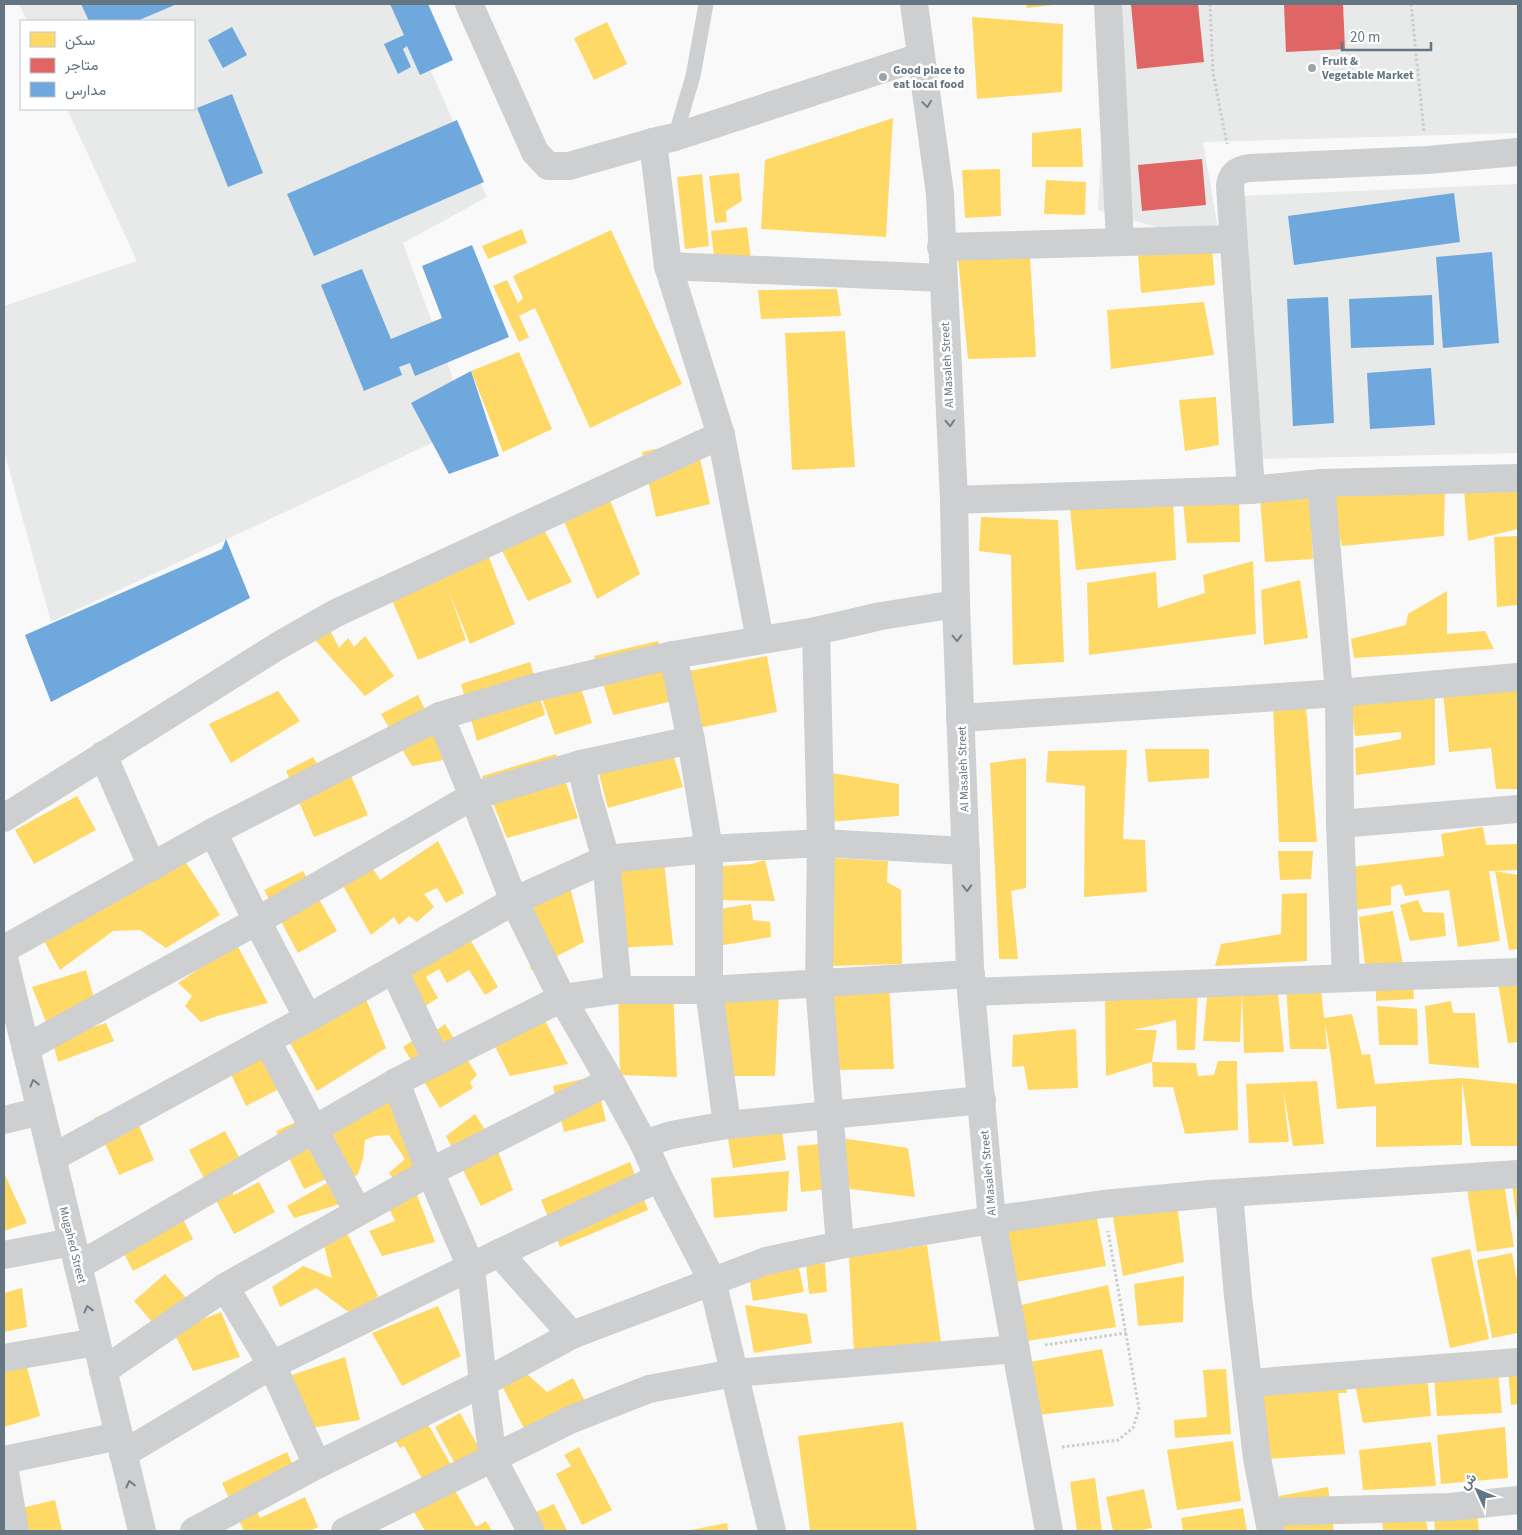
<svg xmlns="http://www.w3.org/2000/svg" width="1522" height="1535" viewBox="0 0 1522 1535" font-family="'Source Sans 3',Vazirmatn,sans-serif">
  <rect width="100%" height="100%" fill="#f9f9f9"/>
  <g fill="#e8e9e9">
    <path d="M19 4H401L487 197 403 243 470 425 51 622 4 451V306L137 261 67 109H194V21H27Z"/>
    <path d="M1109 4H1518V133L1203 142 1221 246 1098 210Z"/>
    <path d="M1518 184V453L1260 459 1240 196Z"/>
  </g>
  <g fill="#ffd966">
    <path d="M1026 4H1052V5L1027 8Z"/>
    <path d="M972 17 1063 24 1062 92 977 99Z"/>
    <path d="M607 22 627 64 594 80 574 38Z"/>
    <path d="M893 118 886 237 761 229 765 160Z"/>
    <path d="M1081 128 1083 167H1032V133Z"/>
    <path d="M1000 169 1001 216 965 218 962 170Z"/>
    <path d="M739 173 742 201 726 211 727 222 715 223 709 176Z"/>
    <path d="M702 174 709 246 685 249 677 177Z"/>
    <path d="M1046 180 1086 182 1085 215 1044 214Z"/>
    <path d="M747 227 751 259 715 263 711 231Z"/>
    <path d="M522 229 527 243 488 259 482 246Z"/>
    <path d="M611 230 682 384 590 428 535 308 519 316 529 337 519 342 493 286 507 280 518 303 523 298 513 276Z"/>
    <path d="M1212 248 1215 285 1141 293 1138 255Z"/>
    <path d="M1030 256 1036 357 968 359 958 258Z"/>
    <path d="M837 289 841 316 761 319 758 290Z"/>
    <path d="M1204 302 1214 355 1111 369 1107 310Z"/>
    <path d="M845 331 855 467 792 470 785 333Z"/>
    <path d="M519 352 552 429 503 452 471 371Z"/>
    <path d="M1216 397 1219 445 1185 451 1179 400Z"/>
    <path d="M696 440 710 504 656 517 642 452Z"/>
    <path d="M1445 487 1444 536 1342 546 1328 491Z"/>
    <path d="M1518 488V529L1468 541 1464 489Z"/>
    <path d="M1309 494 1313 559 1265 562 1260 497Z"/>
    <path d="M1239 495 1240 542 1187 543 1183 501Z"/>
    <path d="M609 498 640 574 597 599 563 519Z"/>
    <path d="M1173 499 1176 560 1076 570 1070 507Z"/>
    <path d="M981 517 1058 520 1064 662 1013 665 1011 555 979 551Z"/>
    <path d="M539 520 572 582 528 601 496 539Z"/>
    <path d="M1518 536V605L1497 607 1494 537Z"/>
    <path d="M486 550 515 624 470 644 448 589 466 640 418 660 385 584Z"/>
    <path d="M1253 561 1256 634 1089 655 1087 583 1156 572 1158 608 1205 593 1203 575Z"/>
    <path d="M1300 580 1308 638 1264 645 1261 590Z"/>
    <path d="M1447 591V634L1485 631 1494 649 1354 658 1351 639 1406 625 1408 614Z"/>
    <path d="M327 624 339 648 348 638 354 647 365 636 394 676 365 696 309 633Z"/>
    <path d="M658 641 677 700 613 715 594 656Z"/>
    <path d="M767 656 777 712 689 730 684 672Z"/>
    <path d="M530 662 545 715 477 741 461 684Z"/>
    <path d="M576 672 592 723 555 735 538 687Z"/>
    <path d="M1518 687V789H1496L1491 748 1449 752 1443 693Z"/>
    <path d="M278 691 300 721 231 763 209 724Z"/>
    <path d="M1435 694V765L1356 775 1355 748 1401 739V732L1355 736 1351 704Z"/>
    <path d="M418 695 449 759 412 766 381 714Z"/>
    <path d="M1306 706 1317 842H1279L1273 707Z"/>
    <path d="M667 734 683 787 608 808 594 755Z"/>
    <path d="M1145 749H1209V778L1148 782Z"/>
    <path d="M1127 750 1123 839 1145 840 1147 892 1084 897 1085 786 1046 782 1048 751Z"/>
    <path d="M556 754 578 818 507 838 482 776Z"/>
    <path d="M342 755 368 815 314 837 286 771 313 757 322 772Z"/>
    <path d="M1026 758V888L1011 891 1018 959H999L990 763Z"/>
    <path d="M826 772 899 784V816L828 822Z"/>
    <path d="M77 796 96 830 34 864 15 830Z"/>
    <path d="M1483 827 1486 845 1518 844V870L1495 871 1518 875V949L1509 950 1495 871H1489L1500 941 1458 947 1449 890 1405 896 1401 884 1391 887V905L1356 910 1350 867 1444 856 1441 834Z"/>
    <path d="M438 841 464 893 446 903 437 888 424 894 434 907 417 922 409 916 399 925 394 917 371 935 330 863 359 847 380 880Z"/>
    <path d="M1278 851H1313L1311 879 1280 880Z"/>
    <path d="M183 858 220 915 166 948 140 930 113 931 60 970 38 930Z"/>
    <path d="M831 858 888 861 887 882 901 890 902 964 828 966Z"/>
    <path d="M765 860 775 901 712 900 721 866 752 864Z"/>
    <path d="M664 862 673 945 614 948 612 865Z"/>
    <path d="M303 871 337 931 298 953 264 890Z"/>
    <path d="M569 883 584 942 531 970 514 901Z"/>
    <path d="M1307 893V961L1215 966 1221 944 1281 934 1282 894Z"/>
    <path d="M1418 900 1423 912 1444 913 1446 936 1410 941 1400 905Z"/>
    <path d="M751 904 753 920 770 922 771 937 718 946 713 910Z"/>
    <path d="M1393 911 1403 965 1366 972 1359 917Z"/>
    <path d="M468 936 498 987 485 995 469 970 447 983 439 969 426 977 438 998 422 1008 403 975Z"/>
    <path d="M238 947 268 1003 217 1016 201 1022 185 1006 192 996 178 983 203 966Z"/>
    <path d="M86 970 95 1002 46 1022 32 987Z"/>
    <path d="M1497 977 1518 978V1042L1508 1043Z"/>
    <path d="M1320 980 1324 1018 1352 1014 1362 1055 1370 1054 1375 1084 1462 1078 1518 1084V1146H1471L1462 1080V1145L1376 1147V1106L1337 1109 1331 1057 1325 1023 1327 1049H1290L1286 984Z"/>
    <path d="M889 984 894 1069 836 1070 832 990Z"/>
    <path d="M1277 985 1284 1052 1244 1053 1242 991 1240 1042 1203 1041 1208 987Z"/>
    <path d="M1413 986 1414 999 1376 1001V987Z"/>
    <path d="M1198 988 1195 1050H1177L1176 1020 1133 1030H1157L1152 1062 1196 1063 1198 1076 1214 1075 1218 1061H1237L1238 1130 1185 1134 1173 1087H1153L1152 1062 1106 1076 1105 994Z"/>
    <path d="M618 990H673L677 1077 620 1075Z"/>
    <path d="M779 991 775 1076H725L716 994Z"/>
    <path d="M366 999 386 1048 317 1091 290 1043Z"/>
    <path d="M1451 1001 1453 1013H1475L1479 1068 1429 1064 1425 1006Z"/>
    <path d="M535 1002 568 1064 510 1076 485 1027Z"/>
    <path d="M1377 1006 1417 1009 1418 1045H1379Z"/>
    <path d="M106 1023 114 1041 58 1062 53 1043 65 1036Z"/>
    <path d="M445 1024 477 1075 470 1082 473 1088 440 1108 403 1047 415 1039 422 1041Z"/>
    <path d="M1076 1029 1078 1088 1028 1090 1024 1066 1012 1067 1013 1035Z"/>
    <path d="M263 1053 281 1088 246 1106 229 1070Z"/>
    <path d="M595 1076 606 1121 564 1132 553 1086Z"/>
    <path d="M1317 1081 1324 1144 1293 1146 1283 1089 1289 1142 1249 1143 1246 1084Z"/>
    <path d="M388 1096 430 1172 396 1182 389 1173 405 1159 389 1135 375 1136 365 1140 363 1159 358 1174 344 1185 319 1137Z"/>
    <path d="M129 1103 154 1160 119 1175 94 1118Z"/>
    <path d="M475 1114 497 1149 513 1190 481 1206 446 1136Z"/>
    <path d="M298 1121 326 1179 304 1189 276 1131Z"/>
    <path d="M781 1125 786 1160 733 1168 727 1133Z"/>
    <path d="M225 1131 239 1157 220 1168 234 1195 259 1182 275 1212 234 1234 189 1150Z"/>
    <path d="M841 1138 908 1148 915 1197 850 1189Z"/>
    <path d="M831 1143 827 1189 801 1192 797 1146Z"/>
    <path d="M630 1162 648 1210 560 1247 541 1200Z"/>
    <path d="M789 1171 787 1211 714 1218 711 1178Z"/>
    <path d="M4 1173 27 1223 4 1231Z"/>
    <path d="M327 1183 340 1204 294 1218 287 1206Z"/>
    <path d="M1504 1183 1514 1247 1477 1252 1467 1189Z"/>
    <path d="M1518 1183V1221H1517L1512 1184Z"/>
    <path d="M417 1195 435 1242 382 1256 369 1231 395 1221 388 1206Z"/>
    <path d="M1177 1204 1184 1262 1123 1276 1112 1212Z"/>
    <path d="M179 1211 193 1239 133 1271 119 1244Z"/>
    <path d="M1096 1214 1106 1266 1016 1282 1005 1230Z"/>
    <path d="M345 1229 378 1296 354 1316 316 1288 280 1307 272 1287 303 1266 332 1278 323 1241Z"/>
    <path d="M927 1245 941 1342 854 1353 849 1257Z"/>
    <path d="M1470 1249 1489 1339 1450 1348 1431 1258Z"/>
    <path d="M1512 1253 1518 1287V1333L1492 1338 1477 1260Z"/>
    <path d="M798 1263 804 1292 753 1301 748 1271Z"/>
    <path d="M825 1263 827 1292 809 1294 806 1265Z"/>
    <path d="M165 1274 189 1301 157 1328 134 1301Z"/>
    <path d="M1184 1276 1183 1322 1138 1326 1134 1284Z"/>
    <path d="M1108 1285 1116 1327 1027 1341 1021 1305Z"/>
    <path d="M22 1288 27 1327 4 1332V1293Z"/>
    <path d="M745 1305 807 1314 812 1343 754 1353Z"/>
    <path d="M438 1306 461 1356 402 1386 372 1333Z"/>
    <path d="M221 1312 240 1357 193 1371 173 1331Z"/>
    <path d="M1102 1349 1114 1406 1038 1415 1024 1363Z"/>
    <path d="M24 1356 40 1416 4 1427V1362Z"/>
    <path d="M345 1357 360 1420 311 1428 286 1377Z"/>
    <path d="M1226 1369 1231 1434 1175 1438 1174 1420 1207 1417 1203 1370Z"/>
    <path d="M1518 1369V1404L1511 1405 1508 1370Z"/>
    <path d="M1344 1371 1347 1393H1338L1345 1454 1267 1459 1261 1375Z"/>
    <path d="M1498 1371 1502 1413 1437 1416 1434 1376Z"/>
    <path d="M526 1373 547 1392 573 1378 586 1403 527 1434 502 1386Z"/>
    <path d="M1427 1374 1431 1416 1363 1423 1354 1380Z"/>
    <path d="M460 1413 484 1457 459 1471 435 1427Z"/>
    <path d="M425 1419 454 1470 426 1486 404 1446 400 1448 394 1438Z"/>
    <path d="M903 1422 917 1531H810L798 1436Z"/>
    <path d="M1505 1427 1508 1478 1441 1484 1437 1435Z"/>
    <path d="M1233 1441 1241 1501 1177 1510 1167 1450Z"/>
    <path d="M1431 1442 1436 1486 1363 1490 1359 1450Z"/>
    <path d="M579 1447 612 1510 582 1525 556 1474 571 1466 564 1455Z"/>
    <path d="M287 1452 303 1489 249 1493 260 1518 305 1497 318 1527 310 1531H244L222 1483Z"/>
    <path d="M1095 1478 1102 1531H1077L1070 1482Z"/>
    <path d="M453 1487 476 1527 486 1521 492 1531H425L413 1510Z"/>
    <path d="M1328 1487 1334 1531H1284L1279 1496Z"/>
    <path d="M1144 1489 1152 1528 1138 1531H1113L1106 1497Z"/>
    <path d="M1475 1496 1479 1531H1435L1432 1500Z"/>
    <path d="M55 1500 62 1530 56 1531H19L13 1510Z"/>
    <path d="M554 1504 567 1531H542L534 1513Z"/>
    <path d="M1243 1508 1247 1531H1183L1181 1518Z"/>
    <path d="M1424 1512 1428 1531H1383L1382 1513Z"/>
    <path d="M727 1523 728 1531H691V1530Z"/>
  </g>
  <g fill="#e06666">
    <path d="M1131 4H1198L1204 62 1137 69Z"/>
    <path d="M1284 4H1343L1345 49 1286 52Z"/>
    <path d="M1202 159 1206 205 1142 211 1138 165Z"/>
  </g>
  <g fill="#6fa8dc">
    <path d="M81 4H177L137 21H89Z"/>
    <path d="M390 4H428L453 60 420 75 407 46 403 49 411 67 398 74 384 44 404 35Z"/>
    <path d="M232 27 247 55 223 68 208 40Z"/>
    <path d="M232 94 263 173 228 187 197 108Z"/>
    <path d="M457 120 484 182 314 256 287 194Z"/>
    <path d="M1454 193 1460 242 1294 265 1288 216Z"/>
    <path d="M472 245 509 337 415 376 410 363 399 367 402 375 364 391 321 285 362 269 391 339 442 318 422 266Z"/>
    <path d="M1492 252 1499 343 1443 348 1436 257Z"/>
    <path d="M1432 295 1434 345 1351 348 1349 299Z"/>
    <path d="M1328 297 1334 423 1293 426 1287 299Z"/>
    <path d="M1431 368 1435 425 1370 429 1367 373Z"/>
    <path d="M471 371 499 456 449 474 411 403Z"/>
    <path d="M226 539 250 598 51 702 25 635 222 549Z"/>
  </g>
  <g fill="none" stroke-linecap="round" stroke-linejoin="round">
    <g stroke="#cbcccd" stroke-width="3" stroke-dasharray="2.5 2.5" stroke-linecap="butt">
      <path d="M1210 4 1213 73 1227 144"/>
      <path d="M1411 4 1424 132"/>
      <path d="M1045 1345 1126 1333"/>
      <path d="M1062 1447 1118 1440 1133 1428 1139 1409 1108 1231"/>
    </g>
    <path stroke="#cecfd0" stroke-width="15" d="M675 137 693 76 706 4"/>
    <g stroke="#cecfd0" stroke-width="28">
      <path d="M469 4 535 152 548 166H569L653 142 675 137 920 57"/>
      <path d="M914 4 940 194 954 500 956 604 971 992 992 1220 1049 1531"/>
      <path d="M1108 4 1120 242"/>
      <path d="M653 142 668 266 721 435 760 640"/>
      <path d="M941 247 1233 239"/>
      <path d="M668 266 943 278"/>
      <path d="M1321 483 1339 693 1340 824 1346 978"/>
      <path d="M1251 490 1230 186C1231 174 1237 170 1249 168L1427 160 1518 152"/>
      <path d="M954 500 1251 490 1321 483 1518 478"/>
      <path d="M816 631 821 843 819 984 840 1245"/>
      <path d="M673 655 691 740"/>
      <path d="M440 716 473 796 514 901 562 998 610 1081 644 1144 659 1178 712 1280 772 1531"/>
      <path d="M960 718 1339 693 1518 677"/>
      <path d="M103 755 152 867"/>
      <path d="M581 764 588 797 606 859 618 990"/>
      <path d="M4 818 278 646 336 613 721 435"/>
      <path d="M1340 824 1518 809"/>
      <path d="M213 832 257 921 308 1018"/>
      <path d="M4 949 213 832 440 716 529 689 673 655 816 631 881 616 956 604"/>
      <path d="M4 958 142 1531"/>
      <path d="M394 970 437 1062"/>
      <path d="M971 992 1518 972"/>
      <path d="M267 1041 358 1212"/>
      <path d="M26 1048 257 921 473 796 581 764 691 740 709 849V990L727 1125"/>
      <path d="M396 1082 430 1172 471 1267 483 1383 493 1459 531 1531"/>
      <path d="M4 1120 41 1111"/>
      <path d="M644 1144 671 1135 727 1125 982 1100"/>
      <path d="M52 1158 308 1018 514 901 606 859 709 849 821 843 966 851"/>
      <path d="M1229 1193 1238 1296 1257 1458 1271 1531"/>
      <path d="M499 1253 572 1335"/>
      <path d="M4 1255 72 1242"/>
      <path d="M78 1266 396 1082 562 998 618 990H709L971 974"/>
      <path d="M225 1287 272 1365 317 1465"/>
      <path d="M4 1358 96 1342"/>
      <path d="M103 1371 225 1287 430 1172 610 1081"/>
      <path d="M1249 1383 1518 1362"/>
      <path d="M123 1454 272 1365 499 1253 659 1178"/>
      <path d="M4 1460 119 1436"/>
      <path d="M4 1466 15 1531"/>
      <path d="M1268 1512 1450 1507 1518 1500"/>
      <path d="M194 1531 317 1465 483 1383 572 1335 766 1261 840 1245 992 1220 1103 1204 1210 1194 1518 1174"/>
      <path d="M345 1531 570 1420 649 1389 734 1373 1016 1349"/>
    </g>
  </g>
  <defs><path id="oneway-chevron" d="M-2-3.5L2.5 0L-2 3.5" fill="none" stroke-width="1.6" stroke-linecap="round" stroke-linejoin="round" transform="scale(1.25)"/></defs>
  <g stroke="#707f8b">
    <use href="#oneway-chevron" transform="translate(927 104) rotate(82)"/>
    <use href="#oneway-chevron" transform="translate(950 423) rotate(87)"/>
    <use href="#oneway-chevron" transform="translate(957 638) rotate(88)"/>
    <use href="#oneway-chevron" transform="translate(967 888) rotate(88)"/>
    <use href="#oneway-chevron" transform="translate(34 1083) rotate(-104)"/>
    <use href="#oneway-chevron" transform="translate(88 1309) rotate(-104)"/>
    <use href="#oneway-chevron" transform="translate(130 1484) rotate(-104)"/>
  </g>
  <g fill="#99a4ac" stroke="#fff" stroke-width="2">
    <circle cx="1312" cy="68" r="5"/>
    <circle cx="883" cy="77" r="5"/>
  </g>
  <g text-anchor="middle" stroke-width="5" stroke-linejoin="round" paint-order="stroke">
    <g font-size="12" font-weight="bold" fill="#657683" stroke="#fff" text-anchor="start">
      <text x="1322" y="65">Fruit &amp;<tspan x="1322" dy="14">Vegetable Market</tspan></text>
      <text x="893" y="74">Good place to<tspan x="893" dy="14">eat local food</tspan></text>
    </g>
    <g font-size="12" fill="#657683" stroke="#fff">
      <text transform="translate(947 365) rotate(-93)" y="4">Al Masaleh Street</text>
      <text transform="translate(963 769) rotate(-92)" y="4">Al Masaleh Street</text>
      <text transform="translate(988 1173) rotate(-95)" y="4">Al Masaleh Street</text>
      <text transform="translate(73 1245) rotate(76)" y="4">Mugahed Street</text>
    </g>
  </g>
  <rect width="1522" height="1535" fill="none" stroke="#657683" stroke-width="10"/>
  <rect x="20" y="20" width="175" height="90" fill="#ffffff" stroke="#c1c8cd"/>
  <rect x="30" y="32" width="25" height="15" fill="#ffd966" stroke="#c1c8cd"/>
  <text x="65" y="45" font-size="15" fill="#657683">سكن</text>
  <rect x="30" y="58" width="25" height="15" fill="#e06666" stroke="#c1c8cd"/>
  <text x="65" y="70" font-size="15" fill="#657683">متاجر</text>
  <rect x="30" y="82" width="25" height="15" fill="#6fa8dc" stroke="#c1c8cd"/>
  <text x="65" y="95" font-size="15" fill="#657683">مدارس</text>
  <g transform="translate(1477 1490) rotate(314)" stroke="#ffffff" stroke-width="4" paint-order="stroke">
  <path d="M0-4L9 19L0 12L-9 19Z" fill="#657683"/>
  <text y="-8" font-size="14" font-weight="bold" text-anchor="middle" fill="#657683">ش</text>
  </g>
  <path d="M1342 42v8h89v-8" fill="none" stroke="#657683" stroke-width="2.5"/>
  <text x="1350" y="42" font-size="15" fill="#657683" stroke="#ffffff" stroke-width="4" paint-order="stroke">20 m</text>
</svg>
